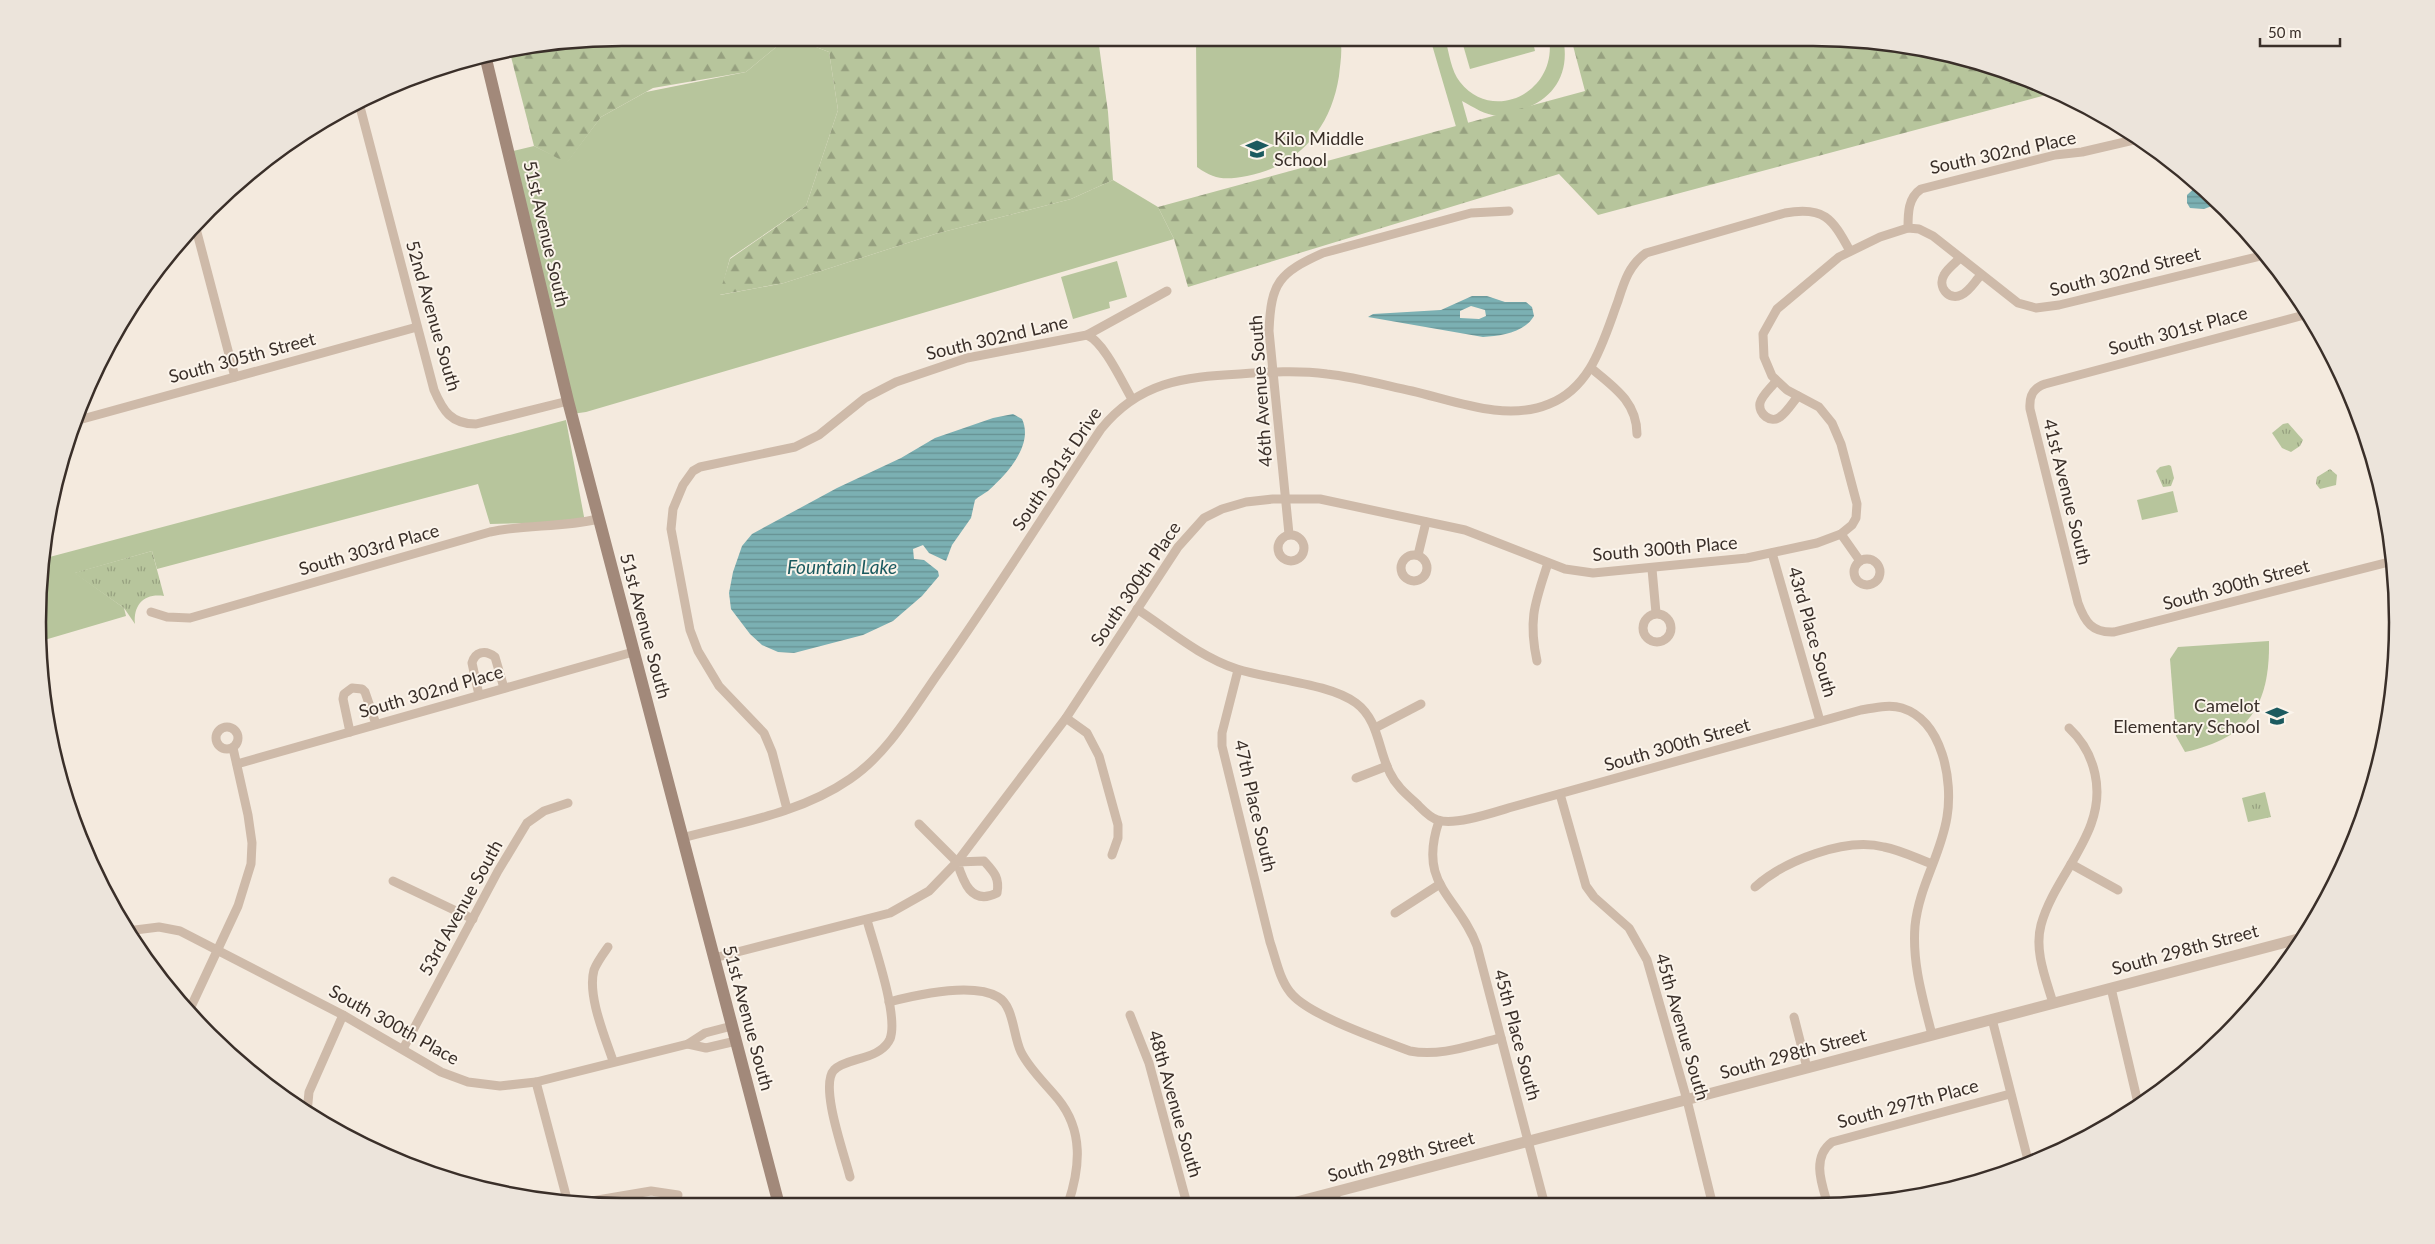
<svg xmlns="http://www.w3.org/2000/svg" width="2435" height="1244" viewBox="0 0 2435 1244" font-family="Lato,sans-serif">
  <defs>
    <pattern id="forest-firs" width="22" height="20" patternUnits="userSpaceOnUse" patternTransform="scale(1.25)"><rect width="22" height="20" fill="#b7c59c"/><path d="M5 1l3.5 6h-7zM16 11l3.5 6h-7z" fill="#96a07f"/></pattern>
    <pattern id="park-tufts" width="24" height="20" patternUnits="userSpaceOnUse" patternTransform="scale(1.25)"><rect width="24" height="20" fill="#b7c59c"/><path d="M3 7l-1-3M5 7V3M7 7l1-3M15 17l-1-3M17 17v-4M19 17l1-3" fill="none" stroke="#96a07f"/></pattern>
    <pattern id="water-rules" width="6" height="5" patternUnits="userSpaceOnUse" patternTransform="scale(1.25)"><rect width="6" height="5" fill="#7bb0b3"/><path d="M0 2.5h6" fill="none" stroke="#669092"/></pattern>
  </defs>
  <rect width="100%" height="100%" fill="#f4eade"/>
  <g fill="#b7c59c">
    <path d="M787 38H793L829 52 838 110 806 206 730 258 720 295 784 283 935 234 1071 199 1113 180 1158 207 1174 239 586 412 572 414 509 152 534 146 567 162 601 117 646 92 746 72Z"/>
    <path d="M1196 38H1340C1343 50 1340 65 1339 76 1331 128 1299 166 1247 176 1225 180 1215 180 1197 167Z"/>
    <path d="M1430 38H1445C1449 52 1451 71 1460 82 1493 124 1558 92 1549 38H1563C1571 75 1552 102 1517 111 1511 113 1504 116 1498 116 1485 115 1473 107 1462 101L1469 126 1457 130Z"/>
    <path d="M1461 38H1532L1535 51 1470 69Z"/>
    <path d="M1117 261 1127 297 1109 302 1110 308 1073 319 1061 277Z"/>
    <path d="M566 420 585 522 490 524 478 484 157 569 152 551 75 573 124 608 126 616 41 641 39 584 42 559Z"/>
    <path d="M2173 491 2178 512 2142 520 2137 500Z"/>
    <path d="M2269 641C2270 705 2249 738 2185 752L2176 736 2170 659 2178 647Z"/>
  </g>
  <g fill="url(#forest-firs)">
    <path d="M622 38H787L746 72 653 88 601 117 567 163 534 146 509 49Z"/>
    <path d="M793 38H1098L1108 112 1113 180 1071 199 935 234 784 283 719 295 730 259 806 206 838 110 829 52Z"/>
    <path d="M1571 38 1851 39 1964 57 2057 92 1598 215 1559 174 1188 287 1174 239 1158 207 1585 91Z"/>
  </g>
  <g fill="url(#park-tufts)">
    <path d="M2288 423 2303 440 2300 446 2291 452 2282 448 2272 433 2283 424Z"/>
    <path d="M2169 465 2171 466 2174 478 2171 486 2163 487 2156 471 2160 467Z"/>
    <path d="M2330 469 2337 475 2336 485 2320 489 2316 484 2317 477Z"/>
    <path d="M152 551 164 596C145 593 133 604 135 624L124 608 74 573Z"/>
    <path d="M2265 792 2271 817 2248 822 2242 798Z"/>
  </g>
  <g fill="url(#water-rules)" fill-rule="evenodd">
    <path d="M2198 185 2217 204 2204 209 2190 208 2187 203V195Z"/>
    <path d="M1472 296H1487L1505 302H1526L1532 307 1534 316C1524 333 1501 336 1483 337L1368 317 1373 314 1441 310ZM1471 306 1485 310 1486 316 1479 319 1460 318V311Z"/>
    <path d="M1013 414 1022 419C1034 445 1007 474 988 491 984 494 979 496 975 500L971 518 952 545 946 561 929 553 923 545 913 549 914 559 924 560 938 571 939 576 922 596 893 621 863 635 794 653 778 652 762 645 750 634 731 609 729 593 733 572 742 546 752 534 837 488 901 458 935 438 993 418Z"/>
  </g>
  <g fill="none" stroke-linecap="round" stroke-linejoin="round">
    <g stroke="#cebaa9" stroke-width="9">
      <path d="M359 103 434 390C443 411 451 424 476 424L568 401"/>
      <path d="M195 225 235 377"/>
      <path d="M1908 228 1919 229 1933 236 2018 303 2036 308 2059 305 2265 255"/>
      <path d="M1960 258C1955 263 1947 269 1944 275 1937 287 1949 301 1961 295 1969 292 1975 281 1981 275"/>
      <path d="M2308 314 2045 384C2033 388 2029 396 2030 409L2078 603C2085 622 2092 633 2114 632L2393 561"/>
      <path d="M1087 335C1104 342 1122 382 1132 399"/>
      <path d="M1591 368C1614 387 1637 402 1637 434"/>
      <path d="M1776 381C1772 387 1762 395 1760 403 1758 414 1771 424 1780 417 1787 412 1793 402 1798 396"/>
      <path d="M75 421 417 327"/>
      <path d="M1289 534 1269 331C1271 282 1279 273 1323 253L1471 213 1509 211"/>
      <path d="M1841 534 1860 561"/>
      <circle cx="1291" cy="548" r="13"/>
      <path d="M1772 553 1820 721"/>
      <path d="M1418 555 1426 522"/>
      <circle cx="1414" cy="568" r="13"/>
      <circle cx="1867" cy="572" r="13"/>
      <path d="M1652 569 1656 613"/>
      <path d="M1137 609C1169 630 1200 657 1237 669 1271 680 1329 683 1356 703 1379 720 1378 750 1390 773 1396 786 1407 795 1417 804 1423 810 1430 818 1438 820 1454 826 1495 812 1512 807L1861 710C1874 708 1889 704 1902 708 1943 721 1953 781 1947 817 1941 855 1919 886 1915 926 1912 964 1923 999 1932 1035"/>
      <path d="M151 612 167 617 190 618 490 532C527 524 560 528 598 519"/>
      <circle cx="1657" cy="628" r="14"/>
      <path d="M1537 661C1528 619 1535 603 1548 563"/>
      <path d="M1238 670 1222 733V746L1270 942C1276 959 1279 978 1290 992 1307 1015 1381 1040 1410 1051 1440 1057 1471 1045 1501 1038"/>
      <path d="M479 695 472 663C475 652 485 649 495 657L504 688"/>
      <path d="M1066 718 1087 733 1099 756 1118 825V838L1112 855"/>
      <circle cx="227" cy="738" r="11"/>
      <path d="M1375 728 1421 704"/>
      <path d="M350 732 343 699 344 694 352 688 362 689 365 692 376 724"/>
      <path d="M237 764 633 652"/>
      <path d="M1356 778 1387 766"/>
      <path d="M1560 794 1586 886 1594 897 1629 928 1647 960 1687 1100 1712 1202"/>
      <path d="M787 809 772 752 764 733 719 686 698 651 690 630 671 529 673 509 683 485 693 471 700 467 795 447 819 435 865 398 896 382 967 358 1087 335 1167 291"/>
      <path d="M1439 821C1417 886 1458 895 1477 946L1544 1202"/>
      <path d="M919 824 957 862"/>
      <path d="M682 838C739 823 801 813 850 779 887 754 912 711 937 675 994 595 1046 511 1101 429 1139 382 1183 377 1240 374 1268 372 1298 370 1327 374 1355 377 1384 385 1412 391 1455 401 1506 422 1549 404 1592 387 1603 341 1618 301 1624 282 1629 265 1646 253L1785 213C1824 206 1832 218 1850 251"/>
      <path d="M984 861C994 872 1000 878 997 893 971 906 963 881 957 862Z"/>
      <path d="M2071 864 2118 890"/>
      <path d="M393 881 473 919"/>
      <path d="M1755 887C1784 861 1845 837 1884 847 1900 850 1916 858 1932 864"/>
      <path d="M1395 913 1440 884"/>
      <path d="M127 931 159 927 180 931 343 1015 441 1072 468 1082 500 1086 536 1082 688 1044"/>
      <path d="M608 947C603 954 597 962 594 970 587 995 605 1037 613 1061"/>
      <path d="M714 958 890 913 929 891 957 862 1066 718 1178 547 1204 518 1222 509 1246 502 1273 499H1320L1465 530 1565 569 1593 573 1747 558 1817 543 1841 534 1852 525 1856 518 1857 504 1841 444 1832 423 1819 407 1787 390 1772 376 1764 357 1763 334 1777 309 1839 257 1880 237 1908 228C1908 213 1908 198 1921 189L2055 155 2082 152 2138 139"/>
      <path d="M2111 988 2138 1103"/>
      <path d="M889 1002C916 995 972 982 998 997 1014 1006 1013 1036 1021 1052 1030 1070 1046 1084 1058 1099 1084 1131 1080 1168 1068 1204"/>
      <path d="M2053 1003C2046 979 2034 951 2041 925 2055 873 2108 832 2095 774 2091 755 2083 741 2069 728"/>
      <path d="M189 1011 238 906 251 864 252 843 248 815 233 748"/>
      <path d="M1130 1015 1149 1063 1187 1204"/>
      <path d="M1794 1017 1807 1068"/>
      <path d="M1992 1019 2029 1164"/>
      <path d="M732 1026 705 1033 688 1044 706 1048 736 1041"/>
      <path d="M403 1049 498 871 527 823 544 811 568 803"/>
      <path d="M536 1082 568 1203"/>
      <path d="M307 1113 309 1092 343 1015"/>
      <path d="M850 1177C845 1156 819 1086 834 1070 841 1063 853 1061 862 1058 873 1055 885 1050 890 1039 899 1016 874 946 867 920"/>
      <path d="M1335 1192 1337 1203"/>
      <path d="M1827 1202C1821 1182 1812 1157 1832 1142L2010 1094"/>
      <path d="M574 1204 651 1191 678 1195"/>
    </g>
    <path stroke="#cebaa9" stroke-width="11" d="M1293 1203 2302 938"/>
    <path stroke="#a2897a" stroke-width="12" d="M485 55 568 401 779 1205"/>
  </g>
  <defs>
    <g id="school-bare" transform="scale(1.725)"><path d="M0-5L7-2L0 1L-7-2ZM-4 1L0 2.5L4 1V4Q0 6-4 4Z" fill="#1b5a5f" stroke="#fbf4eb" stroke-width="2.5" paint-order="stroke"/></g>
  </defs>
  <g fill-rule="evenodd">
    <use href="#school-bare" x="1257" y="149"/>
    <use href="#school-bare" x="2277" y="716"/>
  </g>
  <g text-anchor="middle" stroke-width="4" stroke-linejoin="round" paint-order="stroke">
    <g font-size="18" fill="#3a2f29" stroke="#fbf4eb" text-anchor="start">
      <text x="1274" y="145">Kilo Middle<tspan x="1274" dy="21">School</tspan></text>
      <text x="2260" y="712" text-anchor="end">Camelot<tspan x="2260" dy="21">Elementary School</tspan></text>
    </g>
    <g font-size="18" fill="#3a2f29" stroke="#fbf4eb">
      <text transform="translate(2003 153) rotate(-12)" y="6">South 302nd Place</text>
      <text transform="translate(546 234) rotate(77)" y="6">51st Avenue South</text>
      <text transform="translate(2125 272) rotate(-14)" y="6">South 302nd Street</text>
      <text transform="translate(433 316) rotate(74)" y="6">52nd Avenue South</text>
      <text transform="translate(2178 331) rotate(-15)" y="6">South 301st Place</text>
      <text transform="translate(997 338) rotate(-13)" y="6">South 302nd Lane</text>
      <text transform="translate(242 358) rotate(-15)" y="6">South 305th Street</text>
      <text transform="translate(1261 391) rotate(-94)" y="6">46th Avenue South</text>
      <text transform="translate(1057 469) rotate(-56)" y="6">South 301st Drive</text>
      <text transform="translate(2067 492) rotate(76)" y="6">41st Avenue South</text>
      <text transform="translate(1665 549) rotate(-5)" y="6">South 300th Place</text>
      <text transform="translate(369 550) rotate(-16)" y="6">South 303rd Place</text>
      <text transform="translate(1136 584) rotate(-56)" y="6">South 300th Place</text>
      <text transform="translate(2236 585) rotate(-15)" y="6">South 300th Street</text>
      <text transform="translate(645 626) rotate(75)" y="6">51st Avenue South</text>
      <text transform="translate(1812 632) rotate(74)" y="6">43rd Place South</text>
      <text transform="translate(431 692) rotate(-16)" y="6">South 302nd Place</text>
      <text transform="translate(1677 745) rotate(-16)" y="6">South 300th Street</text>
      <text transform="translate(1255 806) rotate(77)" y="6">47th Place South</text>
      <text transform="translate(461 908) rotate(-61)" y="6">53rd Avenue South</text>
      <text transform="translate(2185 950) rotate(-15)" y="6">South 298th Street</text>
      <text transform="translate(748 1018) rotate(75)" y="6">51st Avenue South</text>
      <text transform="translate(394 1025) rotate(29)" y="6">South 300th Place</text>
      <text transform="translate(1682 1027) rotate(74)" y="6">45th Avenue South</text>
      <text transform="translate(1517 1035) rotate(75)" y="6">45th Place South</text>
      <text transform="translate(1793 1054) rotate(-15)" y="6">South 298th Street</text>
      <text transform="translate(1175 1104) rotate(74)" y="6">48th Avenue South</text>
      <text transform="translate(1908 1104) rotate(-15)" y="6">South 297th Place</text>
      <text transform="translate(1401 1157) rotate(-15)" y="6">South 298th Street</text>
    </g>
    <g font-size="19" font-style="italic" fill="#1b5a5f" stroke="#fbf4eb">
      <text x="842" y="574">Fountain Lake</text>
    </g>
  </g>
  <path d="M0 0H2435V1244H0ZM622 46H1813A576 576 0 0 1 2389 622V622A576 576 0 0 1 1813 1198H622A576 576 0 0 1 46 622V622A576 576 0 0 1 622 46Z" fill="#ece4db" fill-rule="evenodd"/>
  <path fill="none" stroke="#3a2f29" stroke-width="2.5" d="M622 46H1813A576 576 0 0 1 2389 622V622A576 576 0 0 1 1813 1198H622A576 576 0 0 1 46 622V622A576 576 0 0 1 622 46Z"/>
  <path d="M2260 38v8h80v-8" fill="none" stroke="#3a2f29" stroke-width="2.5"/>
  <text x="2268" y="38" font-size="15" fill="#3a2f29" stroke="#fbf4eb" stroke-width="4" paint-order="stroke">50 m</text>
</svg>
